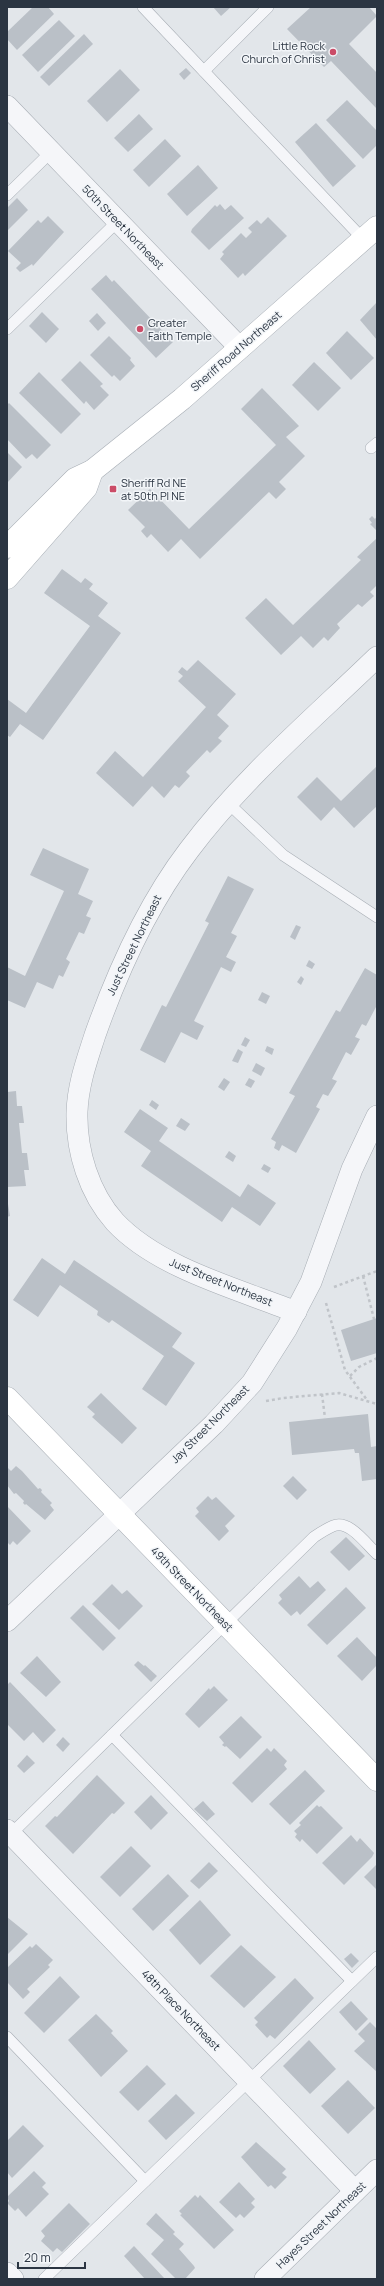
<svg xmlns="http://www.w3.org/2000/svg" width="384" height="2286" viewBox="0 0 384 2286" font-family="Manrope,sans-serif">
  <rect width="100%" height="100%" fill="#e2e6ea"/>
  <g fill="#bac0c7">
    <path d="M33 7H48L54 14 17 50 7 39V32Z"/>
    <path d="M213 7H231L221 16Z"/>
    <path d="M311 7H369L377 16 349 44 377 73V109L331 61 324 67 287 29Z"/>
    <path d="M59 20 75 36 38 72 22 55Z"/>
    <path d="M84 34 93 44 49 86 40 77Z"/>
    <path d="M186 68 191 73 184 80 179 74Z"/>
    <path d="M120 69 140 90 107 122 87 101Z"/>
    <path d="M347 100 377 131V145L363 159 326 120Z"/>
    <path d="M139 114 153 129 128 152 114 138Z"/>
    <path d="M316 123 356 166 333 187 295 142Z"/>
    <path d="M165 139 181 156 149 187 133 170Z"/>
    <path d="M198 165 218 188 187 216 167 194Z"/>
    <path d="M17 198 28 210 7 231V208Z"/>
    <path d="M220 204 225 210 231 205 244 218 209 250 191 232 192 229 215 205 217 207Z"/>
    <path d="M48 216 64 232 33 266 32 264 20 272 16 268 21 263 8 251 38 220 41 223Z"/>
    <path d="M268 217 287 236 245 276 243 273 238 278 220 259 224 254 222 252 241 233 246 238 252 232 248 228 257 220 261 224Z"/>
    <path d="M106 275 112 282 114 280 173 342 156 358 91 289Z"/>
    <path d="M377 302V340L360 320Z"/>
    <path d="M42 312 59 329 46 343 29 326Z"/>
    <path d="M97 313 106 323 98 331 89 321Z"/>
    <path d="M347 331 374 358 351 380 326 353Z"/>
    <path d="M109 336 131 358 130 360 135 366 120 381 114 375 112 377 90 355Z"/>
    <path d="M80 361 103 384 100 386 109 395 94 410 86 401 84 404 61 380Z"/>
    <path d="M314 362 341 388 318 411 292 385Z"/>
    <path d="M39 372 81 414 61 434 19 393Z"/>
    <path d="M262 388 299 426 286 437 305 456 279 482 286 489 276 499 269 492 200 559 181 539 168 552 151 534 147 538 141 531 145 527 128 510 150 489 189 529 276 445 241 409Z"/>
    <path d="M9 403 51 445 37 459 32 454 26 459 7 439V405Z"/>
    <path d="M7 452 22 467 7 483Z"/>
    <path d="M372 516 375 519 377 516V531L370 524 372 523 369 519Z"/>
    <path d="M377 538V585L370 592 374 596 362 607 358 604 337 624 340 628 328 641 324 637 313 648 301 636 281 655 245 618 266 598 293 625 361 560 357 557Z"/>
    <path d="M62 569 81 583 85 578 93 584 89 589 108 603 98 616 121 633 43 740 20 724 10 737 7 735V699L26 713 90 626 44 593Z"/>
    <path d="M198 660 236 694 217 715 229 726 218 738 222 741 210 753 207 750 186 772 190 776 179 788 175 785 164 798 152 786 133 807 96 773 115 751 143 777 206 707 178 681 183 676 178 672 182 667 187 671Z"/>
    <path d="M377 766V806L354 828 334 807 321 821 297 797 317 777 341 801Z"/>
    <path d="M43 848 89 869 78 894 93 901 86 916 91 918 84 934 79 932 66 959 70 962 63 977 59 975 53 989 37 982 25 1008 7 1000V967L25 976 64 891 30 875Z"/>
    <path d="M228 876 254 889 231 933 237 936 226 957 236 962 231 972 221 967 194 1021 204 1026 197 1040 181 1032 165 1063 140 1050 162 1005 166 1007 209 923 205 921Z"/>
    <path d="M296 925 301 927 295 940 290 937Z"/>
    <path d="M309 960 315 964 312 969 306 966Z"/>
    <path d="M365 968 377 975V1005L366 1026 362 1024 355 1037 360 1039 351 1055 346 1052 332 1079 337 1081 328 1096 323 1094 316 1107 320 1109 296 1153 282 1145 279 1151 274 1148 276 1142 271 1139 295 1096 289 1093 336 1010 340 1012Z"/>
    <path d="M301 976 304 979 301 985 297 982Z"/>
    <path d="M262 992 270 996 266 1004 258 1000Z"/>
    <path d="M245 1037 250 1040 246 1047 241 1045Z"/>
    <path d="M267 1046 274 1049 272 1055 265 1051Z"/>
    <path d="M238 1049 243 1052 238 1063 232 1061Z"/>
    <path d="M256 1063 265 1068 261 1076 252 1071Z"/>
    <path d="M224 1078 230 1082 224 1091 218 1087Z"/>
    <path d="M249 1078 255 1081 251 1088 245 1085Z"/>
    <path d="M16 1091 17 1106H22L24 1123H19L22 1153H27L29 1170H24L26 1186 7 1187V1092Z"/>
    <path d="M152 1100 159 1105 156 1110 149 1105Z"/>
    <path d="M140 1109 168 1128 159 1141 240 1197 248 1184 276 1203 260 1226 232 1207 222 1222 141 1166 151 1151 124 1132Z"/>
    <path d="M181 1118 190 1124 185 1131 176 1126Z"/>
    <path d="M229 1151 236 1156 233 1162 225 1157Z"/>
    <path d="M264 1164 271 1168 268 1173 261 1169Z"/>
    <path d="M7 1198 10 1216 7 1217Z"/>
    <path d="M42 1258 65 1274 74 1260 182 1333 172 1347 195 1363 166 1406 142 1389 164 1356 112 1320 109 1323 97 1315 98 1311 60 1285 38 1317 13 1300Z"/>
    <path d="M377 1318V1353L351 1361 341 1330Z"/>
    <path d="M101 1393 137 1428 122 1444 92 1417 95 1414 87 1407Z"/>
    <path d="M368 1414 371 1447 377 1446V1479L362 1481 359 1453H355L354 1449 292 1455 289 1422Z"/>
    <path d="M16 1466 22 1471 38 1489 40 1488 42 1490 41 1492 52 1503 50 1505 54 1510 45 1520 26 1504 25 1505 23 1503 24 1501 16 1493 14 1494 7 1485V1467L11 1471Z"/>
    <path d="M293 1476 307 1490 297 1500 283 1486Z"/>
    <path d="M208 1496 212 1500 216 1497 235 1516 225 1526 229 1531 219 1541 195 1516 199 1512 196 1508Z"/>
    <path d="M7 1506 31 1531 17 1545 13 1541 10 1545 7 1542Z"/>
    <path d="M346 1537 365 1556 349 1571 330 1552Z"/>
    <path d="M299 1576 310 1588 318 1581 326 1590 300 1615 297 1611 291 1616 278 1603 282 1599 279 1595Z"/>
    <path d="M112 1584 122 1594 127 1590 143 1606 119 1630 92 1604Z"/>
    <path d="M346 1587 366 1608 327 1645 307 1625Z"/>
    <path d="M83 1605 116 1638 103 1651 70 1618Z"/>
    <path d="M357 1637 377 1658V1665L362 1681 337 1656Z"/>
    <path d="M37 1656 61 1682 46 1697 20 1673Z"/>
    <path d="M138 1661 144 1666 145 1665 157 1676 151 1682 134 1665Z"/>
    <path d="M10 1682 56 1730 43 1743 33 1732 24 1741 7 1724V1685Z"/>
    <path d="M214 1686 228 1700 199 1728 185 1714 209 1688 210 1690Z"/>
    <path d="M241 1716 262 1737 240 1759 226 1746 225 1747 222 1745 224 1743 219 1737Z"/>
    <path d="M63 1737 70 1744 63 1752 56 1745Z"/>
    <path d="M267 1748 271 1752 274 1748 287 1761 284 1765 287 1769 252 1803 232 1783Z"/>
    <path d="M27 1755 35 1763 24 1773 17 1766Z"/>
    <path d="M305 1770 325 1791 290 1825 269 1804Z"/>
    <path d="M97 1775 125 1803 114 1814 112 1813 73 1854 45 1826 55 1816 57 1817Z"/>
    <path d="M151 1795 168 1813 151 1830 134 1812Z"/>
    <path d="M203 1801 215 1814 207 1821 194 1809Z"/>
    <path d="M317 1805 319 1807 321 1806 343 1828 317 1854 302 1839 300 1842 295 1837 297 1834 294 1831 301 1825 299 1823Z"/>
    <path d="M351 1835 357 1842 360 1838 374 1853 372 1857 344 1885 322 1863Z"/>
    <path d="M131 1846 151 1866 120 1897 100 1877Z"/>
    <path d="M209 1862 218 1871 199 1889 190 1881Z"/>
    <path d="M377 1864V1890L364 1877Z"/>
    <path d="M168 1874 189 1896 153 1931 132 1909Z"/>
    <path d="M200 1900 231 1935 200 1965 169 1930Z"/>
    <path d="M7 1917 28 1934 7 1955Z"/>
    <path d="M36 1944 53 1960 48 1965 50 1967 27 1989 30 1992 23 1999 7 1982V1968L30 1946 32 1948Z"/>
    <path d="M241 1945 276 1977 244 2008 210 1976Z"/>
    <path d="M351 1953 359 1961 352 1968 344 1959Z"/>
    <path d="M60 1976 80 1997 44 2033 24 2013Z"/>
    <path d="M295 1978 314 1998 275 2039 270 2035 267 2038 255 2025 258 2022 254 2018Z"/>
    <path d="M351 2001 368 2019 356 2031 339 2012Z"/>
    <path d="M96 2014 113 2031 111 2033 128 2051 101 2077 68 2040Z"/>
    <path d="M370 2022 377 2029V2072L354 2051 365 2041 358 2034Z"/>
    <path d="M309 2040 336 2069 310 2094 283 2066Z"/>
    <path d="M147 2065 166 2084 138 2111 119 2092Z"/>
    <path d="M348 2080 375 2108 348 2134 321 2106Z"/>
    <path d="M176 2094 195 2113 166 2140 148 2121Z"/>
    <path d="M23 2125 44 2146 12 2178 7 2172V2141Z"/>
    <path d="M256 2142 286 2169 282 2173 287 2177 275 2189 271 2185 268 2187 241 2157Z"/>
    <path d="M34 2171 46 2183 42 2187 49 2194 26 2217 18 2208 15 2211 7 2203 9 2201 7 2197Z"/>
    <path d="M239 2182 255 2199 251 2203 255 2207 244 2218 240 2214 236 2218 219 2202Z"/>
    <path d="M195 2195 198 2198 200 2195 234 2230 214 2249 180 2215 182 2214 179 2211Z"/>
    <path d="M69 2203 90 2224 62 2252 57 2248 53 2252 41 2241 45 2236 41 2231Z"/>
    <path d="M156 2213 175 2232 173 2234 184 2244 179 2249 194 2266 195 2268 185 2279H176L151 2254 164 2240 146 2224Z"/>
    <path d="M134 2246 165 2279H145L124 2256Z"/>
  </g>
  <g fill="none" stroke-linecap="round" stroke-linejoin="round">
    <g stroke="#a7adb4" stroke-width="12">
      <g id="lane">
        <path d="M143 7 363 239"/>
        <path d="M204 71 268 7"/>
        <path d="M7 195 51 152"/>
        <path d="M7 329 118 221"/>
        <path d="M371 448 377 443"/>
        <path d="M228 803 283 855 377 917"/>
        <path d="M112 1735 352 1981"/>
        <path d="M11 1834 314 1537C320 1533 326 1529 333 1526 349 1519 366 1544 377 1554"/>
        <path d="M7 2037 145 2181"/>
        <path d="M44 2279 377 1957"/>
      </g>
    </g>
    <g stroke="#a7adb4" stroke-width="22">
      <g id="street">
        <path d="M7 106 240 348"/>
        <path d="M296 1312C238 1289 158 1268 115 1222 89 1193 76 1151 77 1112 78 1084 87 1060 95 1035 118 970 147 905 189 850 243 778 313 719 377 657"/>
        <path d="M7 1621 214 1424 252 1383 287 1328 311 1282 352 1169 377 1116"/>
        <path d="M7 1830 355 2191"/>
        <path d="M7 2273 13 2279"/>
        <path d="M265 2279 377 2170"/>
      </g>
    </g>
    <g stroke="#a7adb4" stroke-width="23">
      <g id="secondary">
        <path d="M7 547 75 479 92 471 182 399 377 227"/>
        <path d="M7 578 86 488 92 471"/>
        <path d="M7 1398 377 1780"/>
      </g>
    </g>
    <g stroke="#c0c4c9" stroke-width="2.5" stroke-dasharray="3 3" stroke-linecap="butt">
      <path d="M363 1276 374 1319"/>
      <path d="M334 1287 377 1271"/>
      <path d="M326 1303 345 1370 367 1400"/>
      <path d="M350 1376 359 1367 377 1358"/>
      <path d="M322 1394 325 1418"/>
      <path d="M266 1401 283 1398 339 1393 377 1404"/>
    </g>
    <use href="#lane" stroke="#f5f6f9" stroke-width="11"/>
    <use href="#street" stroke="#f5f6f9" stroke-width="21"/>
    <use href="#secondary" stroke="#fff" stroke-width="22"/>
  </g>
  <g fill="#cb4c67" stroke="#f2f5f8" stroke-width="1.5">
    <circle cx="333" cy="52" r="4"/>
    <circle cx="140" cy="329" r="4"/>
    <rect x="109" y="485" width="8" height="8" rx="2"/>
  </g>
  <g text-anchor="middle" stroke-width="3" stroke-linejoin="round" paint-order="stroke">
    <g font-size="11" fill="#2b3542" stroke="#f2f5f8" text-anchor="start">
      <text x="325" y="50" text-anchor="end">Little Rock<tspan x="325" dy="13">Church of Christ</tspan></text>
      <text x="148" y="327">Greater<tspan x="148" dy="13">Faith Temple</tspan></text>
      <text x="121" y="487">Sheriff Rd NE<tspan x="121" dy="13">at 50th Pl NE</tspan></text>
    </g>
    <g font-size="11" fill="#2b3542" stroke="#f2f5f8">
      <text transform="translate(123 227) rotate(46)" y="4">50th Street Northeast</text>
      <text transform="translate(236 351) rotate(-41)" y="4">Sheriff Road Northeast</text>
      <text transform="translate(134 945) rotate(-64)" y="4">Just Street Northeast</text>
      <text transform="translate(221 1282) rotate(22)" y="4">Just Street Northeast</text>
      <text transform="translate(210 1424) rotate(-45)" y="4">Jay Street Northeast</text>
      <text transform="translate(192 1589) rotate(46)" y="4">49th Street Northeast</text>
      <text transform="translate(181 2010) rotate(46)" y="4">48th Place Northeast</text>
      <text transform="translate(321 2225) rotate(-44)" y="4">Hayes Street Northeast</text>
    </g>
  </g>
  <rect width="384" height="2286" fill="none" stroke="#2b3542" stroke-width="16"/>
  <path d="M18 2262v6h67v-6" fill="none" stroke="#2b3542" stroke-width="2"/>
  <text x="24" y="2262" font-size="12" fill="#2b3542" stroke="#f2f5f8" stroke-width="3" paint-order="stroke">20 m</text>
</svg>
